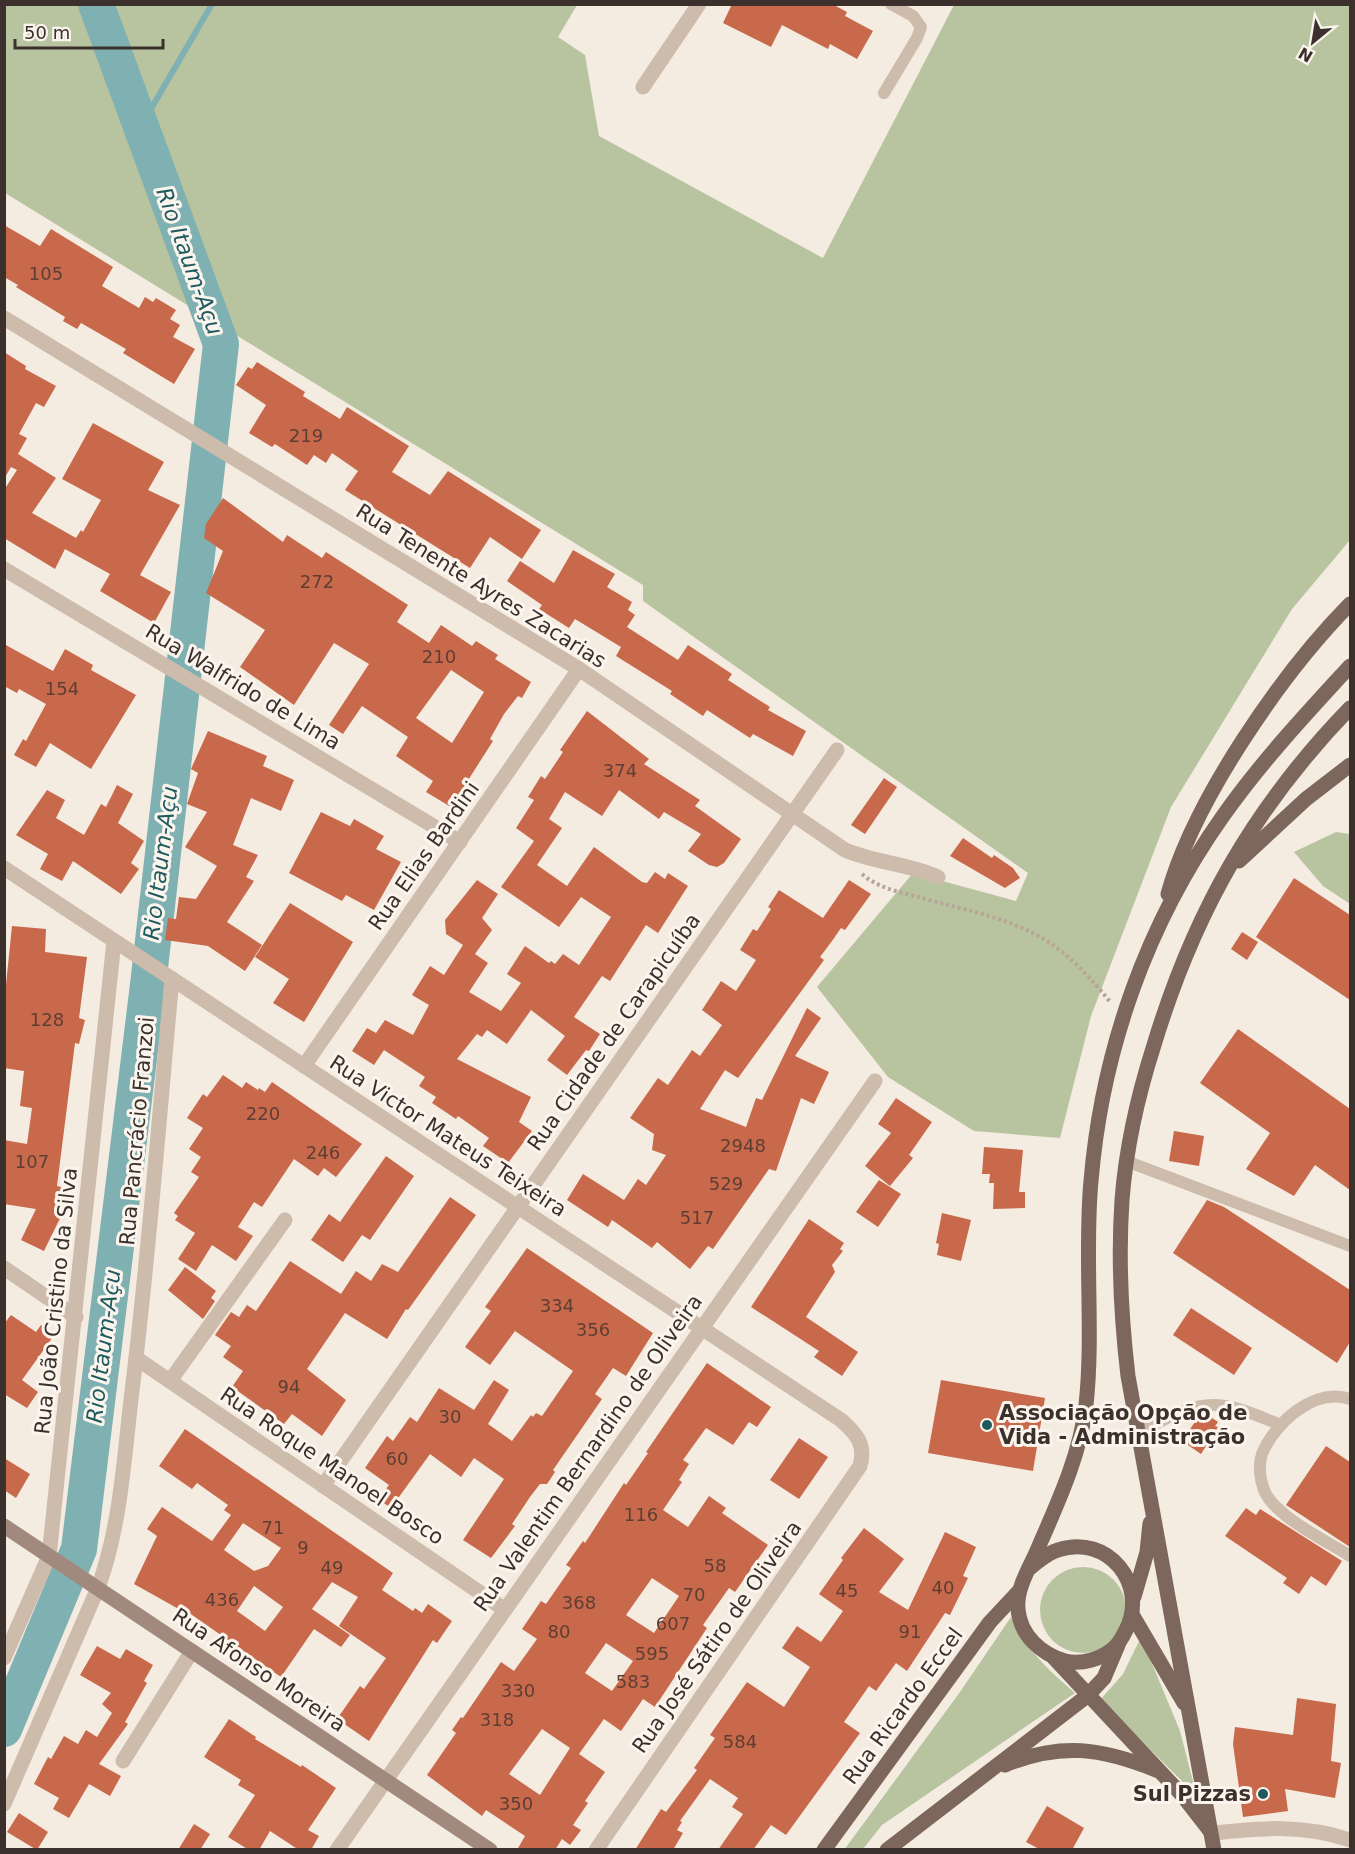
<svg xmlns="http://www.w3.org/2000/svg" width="1355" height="1854" viewBox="0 0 1355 1854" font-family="'DejaVu Sans',sans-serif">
  <rect width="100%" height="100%" fill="#f4ebe1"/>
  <g fill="#b8c4a0">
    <path d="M4 5H577L558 37 585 55 599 136 823 258 954 5H1350V540L1292 609 1171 807 1091 1016 1060 1138 974 1131 888 1077 817 987 913 873 1016 901 1028 873 643 601V585L5 193Z"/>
    <path d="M1336 832 1350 834V904L1323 886 1294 852Z"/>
    <circle cx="1083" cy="1610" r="43"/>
    <path d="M1011 1617C1025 1648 1049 1671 1075 1693L882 1825 863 1849 844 1850 960 1692Z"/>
    <path d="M1141 1637 1180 1731 1199 1805 1181 1780 1100 1700 1123 1674Z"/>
  </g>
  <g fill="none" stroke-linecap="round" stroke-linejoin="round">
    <path stroke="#7fb0b2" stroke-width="6" d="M141 126 212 4"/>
    <path stroke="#7fb0b2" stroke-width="36" d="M4 1729 79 1549 148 985 221 344 96 4"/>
  </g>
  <g fill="#c8694b" fill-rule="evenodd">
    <path d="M732 4H832L847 12 845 16 873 31 857 59 830 44 828 49 782 25 771 47 723 23Z"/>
    <path d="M4 225 40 246 51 229 113 267 102 286 139 308 145 297 153 302 156 298 176 310 170 319 180 325 173 337 195 349 174 384 123 353 126 349 81 323 77 329 63 321 65 317 16 287 18 285 4 277Z"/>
    <path d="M4 352 26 366 25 369 56 386 44 407 36 403 19 434 27 438 18 454 56 478 32 513 76 538 81 530 83 532 101 500 62 479 93 423 164 462 148 490 180 505 140 575 171 592 154 623 100 591 110 574 65 549 55 569 4 538V490L17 470 11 467 4 479Z"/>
    <path d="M257 362 305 392 303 396 340 419 347 407 409 446 392 472 430 495 448 471 541 530 522 559 490 537 470 568 345 490 358 471 332 453 326 463 314 455 307 465 275 444 272 447 249 433 266 405 236 385 248 367 252 369Z"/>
    <path d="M223 498 283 542 287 535 322 558 326 552 408 605 397 622 429 643 441 625 472 646 476 641 498 655 495 659 531 682 522 698 518 696 504 714 490 739 493 741 451 807 426 792 433 781 396 756 408 737 362 706 343 734 329 725 369 664 334 643 294 705 240 667 265 630 206 593 223 551 204 538 206 524ZM451 670 484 692 452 743 416 718Z"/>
    <path d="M573 550 615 574 607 587 632 602 628 610 635 615 627 627 678 660 688 645 732 674 728 680 770 707 768 710 806 731 793 756 753 734 750 738 707 710 703 716 670 694 672 691 616 656 621 647 575 619 569 628 539 609 542 605 507 581 520 561 554 583Z"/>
    <path d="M4 644 53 671 65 649 93 665 91 670 136 695 91 769 50 743 36 767 14 755 23 739 26 741 46 704 19 689 17 693 4 686Z"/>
    <path d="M587 711 649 759 644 764 700 800 695 806 741 839 724 863 717 867 709 865 688 851 701 834 664 812 659 819 619 790 602 816 565 792 549 819 562 828 537 865 567 886 594 847 642 882 647 883 655 872 665 879 668 873 688 886 658 933 646 925 610 981 602 976 574 1017 600 1034 589 1051 586 1050 567 1075 547 1060 565 1036 531 1010 507 1044 487 1030 482 1037 477 1034 457 1059 531 1097 519 1122 532 1131 508 1163 483 1146 489 1138 458 1116 456 1119 432 1103 436 1097 419 1086 425 1077 384 1050 374 1065 352 1051 367 1028 376 1033 385 1020 413 1035 429 1005 412 995 430 966 444 975 463 945 446 934 445 920 477 880 498 894 482 918 492 930 475 954 488 963 469 992 501 1011 521 983 507 974 525 946 549 963 551 961 555 964 563 954 579 965 611 917 581 897 559 927 501 887 534 841 516 828 534 800 528 797 541 776 545 779 563 752 560 750Z"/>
    <path d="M208 731 267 756 263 766 294 780 281 811 251 798 233 845 258 855 246 877 254 881 227 922 262 945 245 971 208 946 165 940 168 918 176 919 179 897 196 899 217 866 185 847 207 812 187 804 198 773 191 769Z"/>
    <path d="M884 778 897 787 865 834 851 825Z"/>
    <path d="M117 785 133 794 118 823 144 841 131 863 139 869 121 894 73 861 62 881 40 869 48 854 16 835 47 790 65 800 56 818 84 835 101 804 106 807Z"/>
    <path d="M321 812 350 826 354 819 384 836 376 849 401 862 374 910 346 895 342 901 289 873Z"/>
    <path d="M963 838 992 858 994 855 1013 868 1020 878 1005 888 950 856Z"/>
    <path d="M1294 878 1350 915V1000L1256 937Z"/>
    <path d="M849 880 871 894 845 930 841 928 832 941 820 957 824 960 738 1078 725 1070 700 1109 746 1127 756 1098 762 1100 807 1008 821 1018 795 1056 829 1072 814 1104 801 1098 776 1171 769 1169 713 1249 708 1246 690 1269 657 1242 652 1248 612 1220 608 1227 567 1200 583 1174 624 1200 638 1179 646 1185 666 1155 652 1150 654 1134 630 1118 658 1078 668 1085 692 1050 700 1056 722 1025 702 1010 721 981 736 991 756 960 740 950 753 929 757 931 771 909 768 907 779 890 823 918Z"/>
    <path d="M290 903 353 942 304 1022 273 1003 289 979 255 957Z"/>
    <path d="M12 926 46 929 45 952 87 957 79 1018 85 1020 79 1044 75 1043 57 1186 69 1189 66 1206 44 1251 21 1240 36 1209 4 1204V1140L27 1144 32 1108 20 1106 24 1071 4 1068V1004Z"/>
    <path d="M1242 932 1258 942 1247 960 1231 949Z"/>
    <path d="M1238 1029 1350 1109V1190L1315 1165 1294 1196 1246 1169 1270 1133 1200 1083Z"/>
    <path d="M223 1075 242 1088 246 1082 258 1090 259 1088 265 1092 272 1082 362 1144 336 1177 324 1168 318 1176 294 1159 262 1207 254 1202 238 1227 253 1236 236 1261 212 1245 196 1271 178 1259 195 1233 175 1220 178 1216 174 1213 199 1177 191 1172 201 1157 189 1149 203 1128 187 1118 203 1094 207 1097Z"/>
    <path d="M896 1098 932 1122 909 1155 913 1158 890 1186 865 1166 891 1133 878 1124Z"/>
    <path d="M1174 1131 1204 1136 1199 1166 1169 1161Z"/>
    <path d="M984 1147 1023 1150 1019 1192H1025V1208L993 1209 994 1183H989L990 1174H982Z"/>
    <path d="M386 1156 414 1176 370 1240 362 1235 343 1262 311 1240 329 1214 340 1222Z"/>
    <path d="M879 1180 901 1194 878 1227 856 1212Z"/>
    <path d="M450 1197 476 1215 408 1310 406 1309 387 1339 345 1313 307 1369 346 1400 322 1436 292 1414 284 1424 232 1387 243 1371 223 1357 231 1346 215 1335 231 1312 239 1317 247 1305 256 1311 290 1261 341 1294 356 1271 371 1281 382 1264 398 1272Z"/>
    <path d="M1207 1200 1224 1207 1350 1290V1342L1337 1363 1173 1253Z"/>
    <path d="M942 1213 971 1220 961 1261 937 1255 939 1244 936 1243Z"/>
    <path d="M809 1219 844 1243 840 1249 843 1251 832 1265 835 1272 806 1317 858 1352 842 1376 814 1357 819 1351 751 1307Z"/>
    <path d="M527 1248 653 1333 626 1376 613 1368 595 1394 602 1399 553 1470 555 1472 547 1484H540L530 1497 512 1524 515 1526 491 1558 463 1540 504 1479 474 1458 461 1477 430 1454 391 1508 378 1499 389 1485 365 1468 387 1436 393 1441 410 1417 417 1422 439 1388 474 1410 494 1380 509 1390 488 1424 512 1441 531 1415 533 1417 536 1413 542 1416 573 1371 515 1331 490 1365 465 1347 491 1311 485 1307Z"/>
    <path d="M185 1267 216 1291 211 1298 215 1301 203 1319 168 1290Z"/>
    <path d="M1191 1308 1252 1348 1234 1375 1173 1335Z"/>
    <path d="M11 1315 36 1332 41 1325 55 1334 22 1380 38 1392 27 1408 4 1394V1324Z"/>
    <path d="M707 1363 771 1407 757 1427 749 1422 733 1445 706 1428 683 1460 689 1464 679 1480 682 1482 663 1510 688 1527 709 1496 726 1508 722 1513 768 1545 735 1592 729 1588 703 1625 707 1628 655 1707 643 1699 621 1731 604 1719 579 1754 605 1772 585 1801 588 1803 573 1825 581 1830 570 1845 562 1839 555 1850H517L525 1836 486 1810 482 1816 427 1775 456 1733 452 1730 461 1717 463 1718 501 1662 514 1671 537 1639 522 1629 541 1601 546 1604 571 1568 566 1565 583 1541 585 1543 624 1483 626 1485 648 1453 646 1452ZM652 1578 679 1596 654 1633 626 1615ZM606 1643 633 1661 612 1691 585 1673ZM542 1729 570 1748 540 1795 509 1774Z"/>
    <path d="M941 1380 1045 1398 1033 1471 928 1453Z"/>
    <path d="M1206 1414 1218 1422 1215 1426 1218 1427 1201 1454 1182 1441 1199 1416 1202 1418Z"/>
    <path d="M185 1429 393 1573 382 1590 413 1611 415 1608 422 1613 428 1604 452 1621 437 1643 433 1640 369 1741 337 1719 360 1686 364 1689 386 1658 339 1626 358 1597 332 1582 312 1609 350 1635 341 1647 314 1629 281 1677 185 1610 184 1612 134 1584 157 1536 147 1529 162 1507 212 1541 231 1515 224 1510 228 1505 197 1483 192 1489 159 1466ZM243 1523 281 1548 268 1566 254 1571 224 1550ZM254 1586 283 1607 265 1631 237 1611Z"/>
    <path d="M799 1438 828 1457 799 1499 770 1480Z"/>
    <path d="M1326 1446 1350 1462V1547L1286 1505Z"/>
    <path d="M4 1458 30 1474 16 1498 4 1490Z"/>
    <path d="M1246 1508 1256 1515 1260 1509 1342 1561 1326 1586 1311 1576 1299 1594 1283 1583 1287 1578 1225 1536Z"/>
    <path d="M864 1528 904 1559 879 1592 908 1610 945 1532 976 1547 963 1576 968 1578 950 1615 945 1613 907 1671 896 1663 876 1691 869 1686 844 1722 860 1733 786 1835 771 1825 753 1850H718L743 1814 732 1807 738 1798 710 1779 680 1821 682 1822 677 1830 683 1833 673 1850H635L661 1809 666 1812 697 1770 694 1768 715 1738 710 1735 747 1682 784 1707 810 1667 782 1648 797 1626 821 1642 843 1611 819 1594 843 1560 841 1558Z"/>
    <path d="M97 1646 120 1659 126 1649 153 1665 144 1681 147 1683 125 1722 128 1724 99 1764 121 1776 110 1796 89 1784 69 1818 53 1809 59 1798 34 1784 48 1757 51 1759 64 1736 78 1744 86 1730 97 1737 112 1713 102 1704 111 1693 80 1675Z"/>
    <path d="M1297 1698 1336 1704 1331 1761 1341 1763 1335 1798 1285 1789 1288 1811 1243 1817 1233 1744 1235 1727 1293 1735Z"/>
    <path d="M229 1719 256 1737 255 1739 301 1767 302 1765 336 1788 308 1830 319 1836 311 1850H299L270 1831 259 1850H249L228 1837 255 1795 238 1785 241 1780 204 1757Z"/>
    <path d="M1047 1806 1084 1828 1072 1850H1041L1026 1842Z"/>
    <path d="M19 1813 48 1832 37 1850 7 1832Z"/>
    <path d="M194 1824 210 1834 200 1850H178Z"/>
  </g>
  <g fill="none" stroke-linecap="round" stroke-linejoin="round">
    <path stroke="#b9a596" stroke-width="4" stroke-dasharray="3 3" stroke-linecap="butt" d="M862 874C880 890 906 893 929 900 1018 923 1051 928 1111 1003"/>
    <g stroke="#cdbbac" stroke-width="12">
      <path d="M884 93 917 38 921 27 913 16 891 4"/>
      <path d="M1126 1161 1350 1246"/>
      <path d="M1350 1399C1315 1387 1275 1422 1262 1454 1258 1465 1260 1480 1264 1490 1274 1516 1327 1541 1350 1556"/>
      <path d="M1138 1432C1161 1422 1187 1405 1213 1405 1236 1405 1260 1417 1281 1425"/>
    </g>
    <g stroke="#cdbbac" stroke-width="15">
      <path d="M643 87 699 4"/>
      <path d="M4 318 579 669 845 850C875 863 907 863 938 877"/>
      <path d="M4 569 460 842"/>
      <path d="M4 868 841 1420C857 1434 866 1445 860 1466L596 1850"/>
      <path d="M304 1066 579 669"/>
      <path d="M4 1268 76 1317"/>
      <path d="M136 1358 504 1609"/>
      <path d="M170 1381 285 1220"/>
      <path d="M323 1486 837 750"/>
      <path d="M4 1658 49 1556 114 941"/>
      <path d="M123 1761 192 1651"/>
      <path d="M4 1804 98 1588C121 1525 124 1457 132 1391 149 1255 159 1117 172 979"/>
      <path d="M1212 1833C1260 1828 1303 1824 1350 1840"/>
      <path d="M337 1850 875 1081"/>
    </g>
    <path stroke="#a18a7d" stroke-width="15" d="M4 1526 490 1850"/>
    <g stroke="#7d675c" stroke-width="15">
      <path d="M1239 861 1306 799 1350 765"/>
      <path d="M1168 894C1194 800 1282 673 1350 604"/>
      <path d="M1030 1568C1039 1561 1047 1553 1058 1550 1108 1533 1149 1585 1126 1630 1123 1636 1120 1642 1115 1647 1102 1659 1082 1665 1065 1661 1041 1654 1020 1635 1018 1609 1016 1587 1031 1566 1039 1546 1059 1500 1080 1455 1086 1405 1094 1331 1084 1255 1091 1181 1102 1050 1147 923 1223 816 1261 762 1306 714 1350 666"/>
      <path d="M1134 1597 1147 1552 1150 1523"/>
      <path d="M1133 1616 1184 1703"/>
      <path d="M1053 1657 1182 1795 1210 1831"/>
      <path d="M1005 1765C1061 1742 1101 1748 1156 1770"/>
      <path d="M824 1850 990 1622 1019 1591"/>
      <path d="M887 1850 1087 1696 1104 1678 1118 1645"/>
      <path d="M1214 1850 1128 1376C1121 1317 1118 1259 1122 1200 1126 1148 1138 1095 1154 1045 1194 913 1253 808 1350 708"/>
    </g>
  </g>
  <g fill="#1f5a5e" stroke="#fbf5ee" stroke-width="2">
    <circle cx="987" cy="1425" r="6"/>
    <circle cx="1263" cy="1794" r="6"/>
  </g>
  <g text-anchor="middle" stroke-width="6" stroke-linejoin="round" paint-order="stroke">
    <g font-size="18" fill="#5e3e33">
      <text x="46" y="280">105</text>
      <text x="306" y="442">219</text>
      <text x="317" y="588">272</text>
      <text x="439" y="663">210</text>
      <text x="62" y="695">154</text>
      <text x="620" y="777">374</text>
      <text x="47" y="1026">128</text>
      <text x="263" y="1120">220</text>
      <text x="743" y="1152">2948</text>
      <text x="323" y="1159">246</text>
      <text x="32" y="1168">107</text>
      <text x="726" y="1190">529</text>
      <text x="697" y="1224">517</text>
      <text x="557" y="1312">334</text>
      <text x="593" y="1336">356</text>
      <text x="289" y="1393">94</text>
      <text x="450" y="1423">30</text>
      <text x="397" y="1465">60</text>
      <text x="641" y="1521">116</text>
      <text x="273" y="1534">71</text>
      <text x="303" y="1554">9</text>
      <text x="715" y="1572">58</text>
      <text x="332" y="1574">49</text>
      <text x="943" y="1594">40</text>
      <text x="847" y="1597">45</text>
      <text x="694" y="1601">70</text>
      <text x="222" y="1606">436</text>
      <text x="579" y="1609">368</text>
      <text x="673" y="1630">607</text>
      <text x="559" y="1638">80</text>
      <text x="910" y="1638">91</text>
      <text x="652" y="1660">595</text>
      <text x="633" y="1688">583</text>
      <text x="518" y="1697">330</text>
      <text x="497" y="1726">318</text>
      <text x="740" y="1748">584</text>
      <text x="516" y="1810">350</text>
    </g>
    <g font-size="21" fill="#3b302b" stroke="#fbf5ee">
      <text transform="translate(481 586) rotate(32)" y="7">Rua Tenente Ayres Zacarias</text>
      <text transform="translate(243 687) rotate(31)" y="7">Rua Walfrido de Lima</text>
      <text transform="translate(424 856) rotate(-55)" y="7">Rua Elias Bardini</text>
      <text transform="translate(614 1032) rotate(-55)" y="7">Rua Cidade de Carapicuíba</text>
      <text transform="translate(137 1131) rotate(-85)" y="7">Rua Pancrácio Franzoi</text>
      <text transform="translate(448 1136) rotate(33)" y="7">Rua Victor Mateus Teixeira</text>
      <text transform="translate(56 1301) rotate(-84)" y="7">Rua João Cristino da Silva</text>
      <text transform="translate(588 1453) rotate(-55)" y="7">Rua Valentim Bernardino de Oliveira</text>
      <text transform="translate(332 1466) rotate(34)" y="7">Rua Roque Manoel Bosco</text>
      <text transform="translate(717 1637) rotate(-55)" y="7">Rua José Sátiro de Oliveira</text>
      <text transform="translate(259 1670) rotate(34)" y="7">Rua Afonso Moreira</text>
      <text transform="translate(903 1706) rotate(-54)" y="7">Rua Ricardo Eccel</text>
    </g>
    <g font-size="21" font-weight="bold" fill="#3b302b" stroke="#fbf5ee" text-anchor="start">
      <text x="999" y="1420">Associação Opção de<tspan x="999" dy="24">Vida - Administração</tspan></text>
      <text x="1251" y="1801" text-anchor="end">Sul Pizzas</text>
    </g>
    <g font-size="22" font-style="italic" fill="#1f5a5e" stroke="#fbf5ee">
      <text transform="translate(190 261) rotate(70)" y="8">Rio Itaum-Açu</text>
      <text transform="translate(160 863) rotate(-83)" y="8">Rio Itaum-Açu</text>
      <text transform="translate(103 1346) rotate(-83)" y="8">Rio Itaum-Açu</text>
    </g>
  </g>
  <rect width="1355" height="1854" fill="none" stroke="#3b302b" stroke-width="12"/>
  <g transform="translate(1313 42) rotate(210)" stroke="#fbf5ee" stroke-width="4.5" paint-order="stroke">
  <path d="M0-4.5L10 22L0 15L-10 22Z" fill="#3b302b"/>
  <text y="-9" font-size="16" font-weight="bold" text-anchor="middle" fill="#3b302b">N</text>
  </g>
  <path d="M15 39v9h148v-9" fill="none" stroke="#3b302b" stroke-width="3"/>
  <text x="24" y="39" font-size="18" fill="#3b302b" stroke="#fbf5ee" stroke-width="4.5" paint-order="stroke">50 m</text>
</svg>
